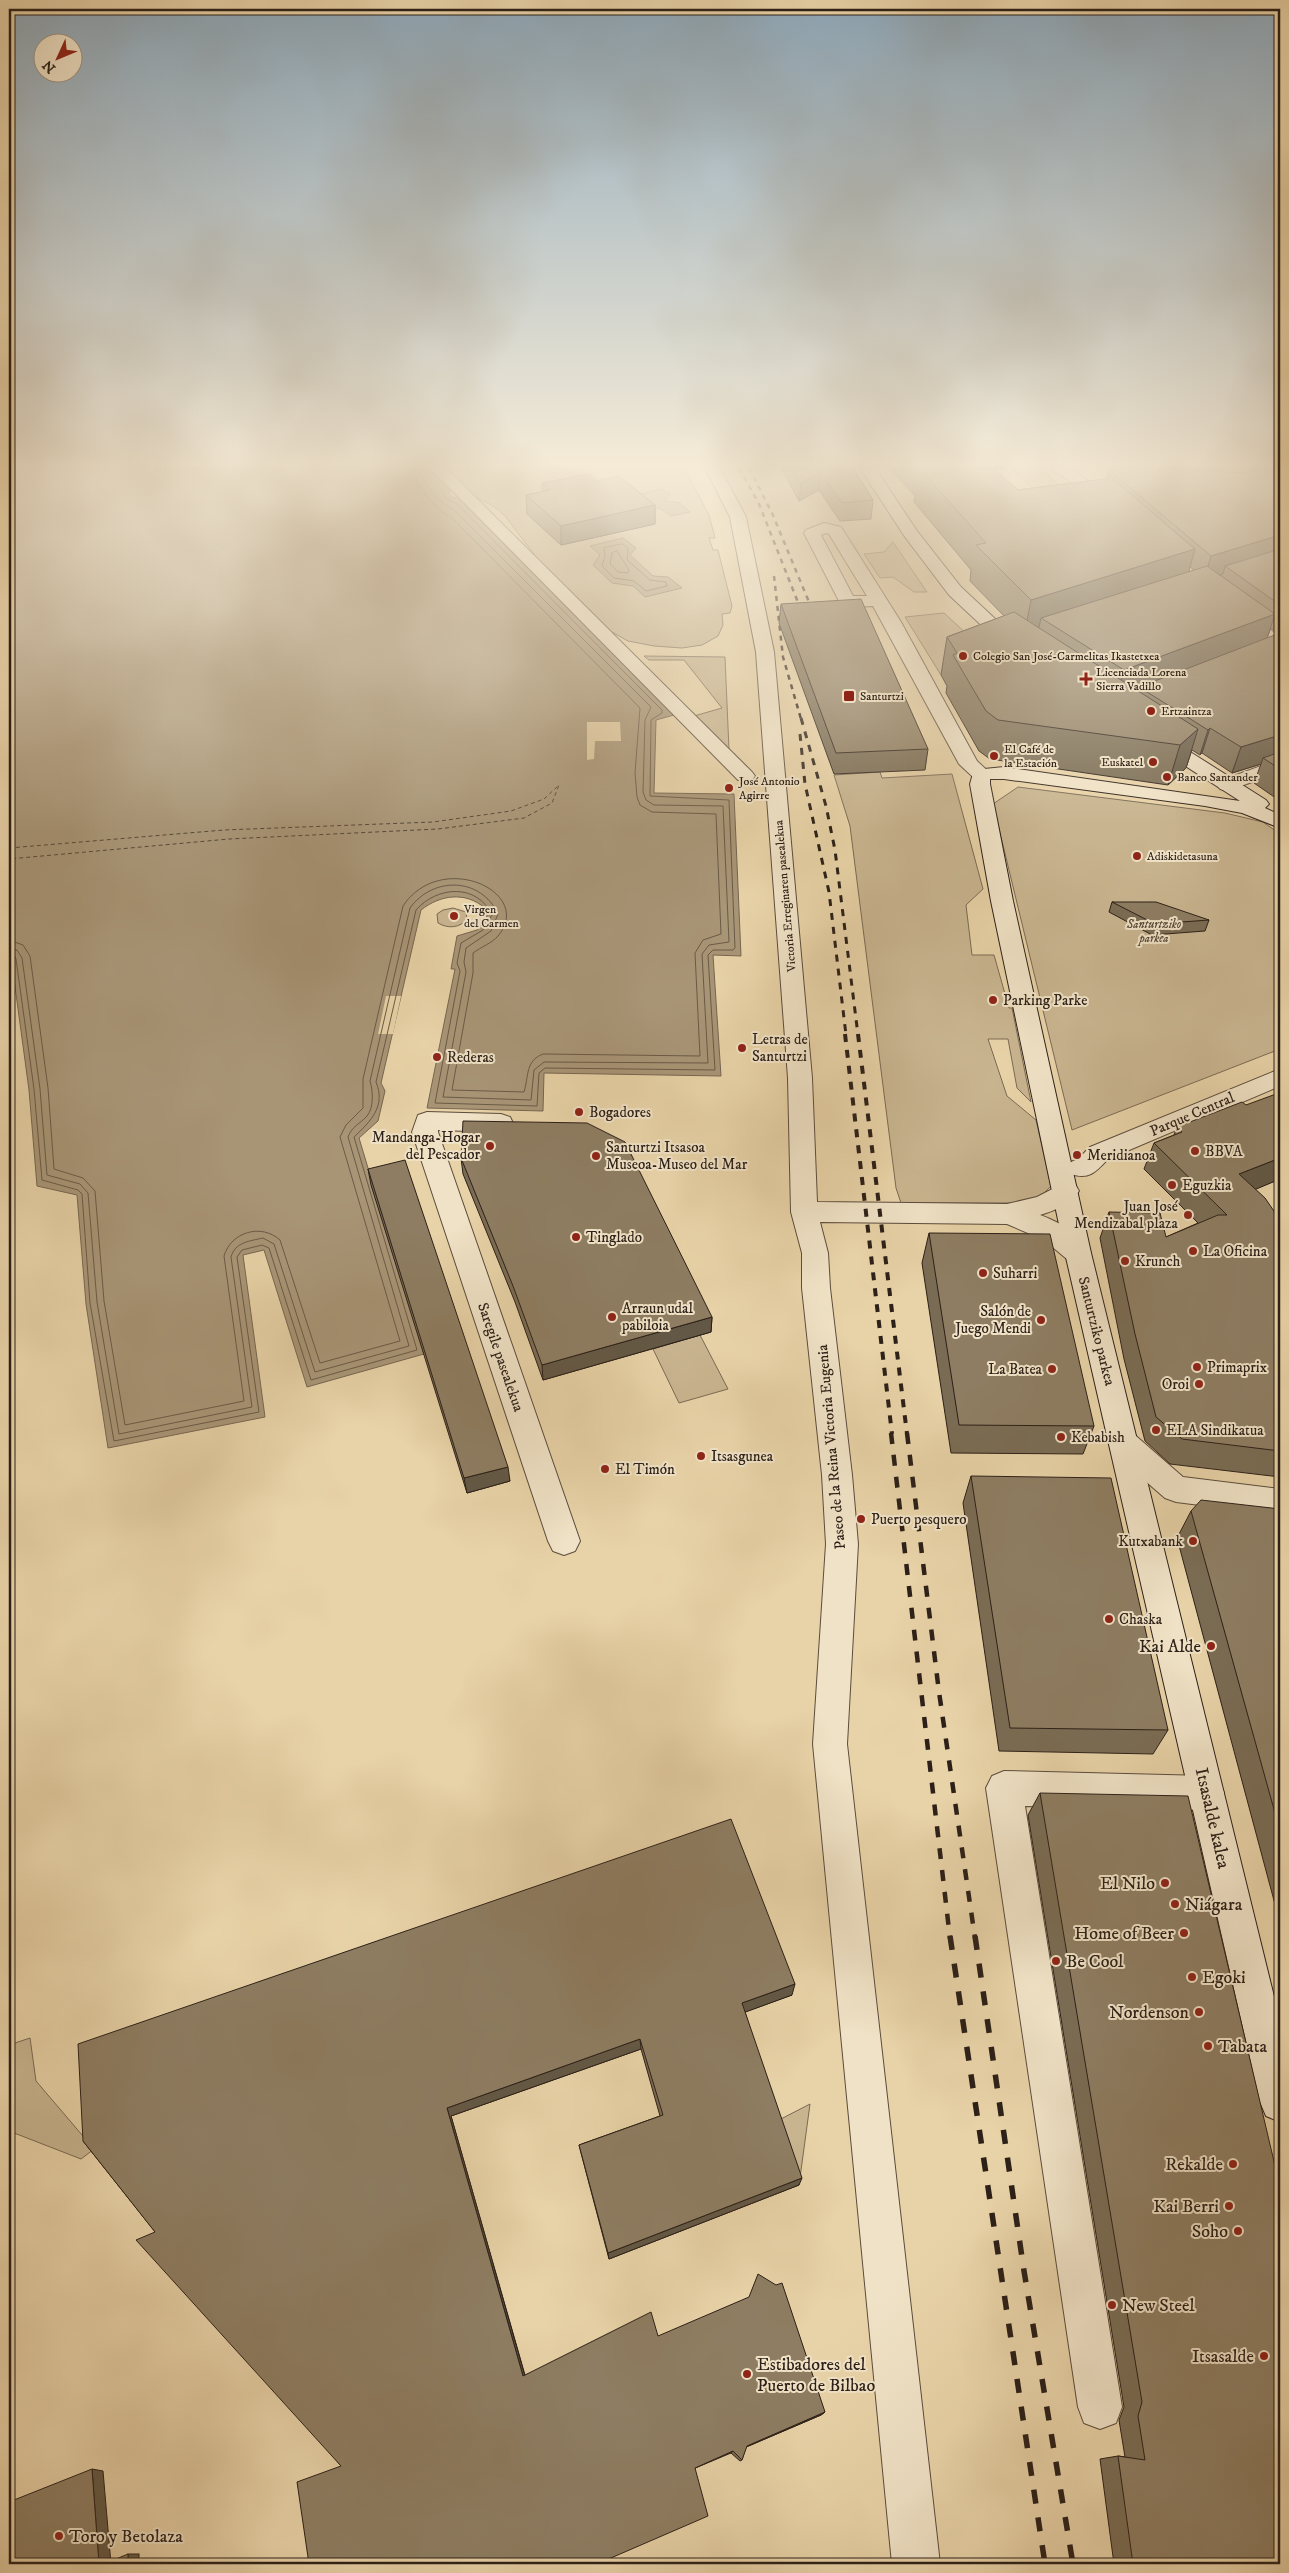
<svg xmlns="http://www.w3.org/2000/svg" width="1289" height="2573" viewBox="0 0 1289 2573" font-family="'IM FELL DW Pica',serif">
  <rect width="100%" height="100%" fill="#e8d2a7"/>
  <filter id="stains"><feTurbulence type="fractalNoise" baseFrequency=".004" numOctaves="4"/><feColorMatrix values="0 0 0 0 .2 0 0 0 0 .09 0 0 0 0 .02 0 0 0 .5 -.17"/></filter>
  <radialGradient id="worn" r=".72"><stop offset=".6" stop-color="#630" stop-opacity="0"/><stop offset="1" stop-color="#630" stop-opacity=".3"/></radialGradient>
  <g fill="#c8b48f" stroke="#7a6a54">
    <path d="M445 468H684L709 515 715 538H709L713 550H718L732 606 730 613 722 614 723 625 718 636 702 645 682 648 654 646 628 641 612 632 536 557 506 517 495 507 472 495Z"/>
    <path d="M1039 468 1060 485 1032 488 1013 471Z"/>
    <path d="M893 542 927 592H914L893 577 880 578 864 554 884 552Z"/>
    <path d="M944 613 970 637 995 655 941 675 905 617Z"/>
    <path d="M644 656 725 657 729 750 694 716 722 708 684 660H649Z"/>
    <path d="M880 772 882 778 952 774 983 889 966 905 972 955H994L1009 1008H1012L1031 1102 1017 1088 1008 1039H988L1007 1096 1036 1120 1051 1186 1041 1196 1026 1203H901L896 1188 850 826 834 775Z"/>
    <path d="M1018 787 1225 813 1263 822 1280 834V1049L1072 1130 993 804Z"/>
    <path d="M453 908 466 912 467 919C460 928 448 929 438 923L437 914 443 910Z"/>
    <path d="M700 1335 728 1389 679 1403 653 1349Z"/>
    <path d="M30 2038 36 2081 94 2149 81 2159 9 2131V2045Z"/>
    <path d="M810 2104 799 2185 777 2121Z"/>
  </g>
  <g fill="#a89576" stroke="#766650">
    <path d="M9 468 48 470 51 468H428L451 492 447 493 453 498 457 497 674 715 656 720 654 793 734 794 741 956 713 955 721 1076 544 1073 543 1111 427 1108 455 969H451L457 936 477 930 487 916 485 908C465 891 440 895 421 910L381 1083 385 1091 378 1121 359 1138 424 1354 307 1387 264 1250 243 1255 265 1417 108 1448 86 1304 77 1195 37 1186 29 1090 9 942Z"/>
    <path d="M662 489 670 494 665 501 680 503 690 512 671 516 661 509 648 506 636 495Z"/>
    <path d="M623 538 636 548 630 555 653 576 668 577 682 588 645 597 633 586 612 583 593 565 600 555 590 546Z"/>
  </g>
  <g fill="#e8d2a7">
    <path d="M587 722H620L621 741H595L594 759 587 760Z"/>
    <path d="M386 996H401L393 1034H378Z"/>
  </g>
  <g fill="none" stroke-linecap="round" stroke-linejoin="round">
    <g stroke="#6a5a47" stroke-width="1">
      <path d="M623 544 628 549 627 560 650 580 666 582 667 586 646 591 634 581 614 578 602 566 605 556 604 548Z"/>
      <path d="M617 551 629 570 628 573 618 572 610 564 612 553Z"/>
      <path d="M9 940 23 945 30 956 48 1088 54 1169 83 1178 95 1191 104 1301 125 1425 244 1401 224 1256C231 1232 261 1223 280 1240L320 1363 400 1341 340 1137 346 1125 363 1108V1079L403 906C441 849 535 892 498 936 492 943 481 947 473 953V973L452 1090 524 1092C529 1076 525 1061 543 1054L700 1056 695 953 703 940 721 934 716 814 652 812 640 805 637 797 635 773 640 708 451 517C438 512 412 482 411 468"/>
      <path d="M9 948 17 950 22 958 40 1089 47 1175 80 1184 88 1193 97 1302 119 1434 252 1407 231 1257C235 1242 250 1241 263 1238L274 1244 315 1372 409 1346 348 1137C352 1126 360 1124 367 1116 374 1108 373 1091 370 1081L410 908C433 876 481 877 498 914L491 931 466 948 464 962 466 972 443 1097 531 1100 534 1070 544 1062 708 1063 702 954 709 945 729 942 723 806 654 805 646 800 643 792 645 720 651 707 454 510C439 503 423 484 418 468"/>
      <path d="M9 954 14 955 16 959 34 1089 42 1180 78 1190 82 1194 90 1303 114 1441 259 1412 237 1257 242 1250 262 1245 269 1248 311 1380 417 1350 354 1137C371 1121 386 1106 376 1082L416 910C437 886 477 883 492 915L483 930 461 943 457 963 460 971 435 1103 537 1106 539 1073 545 1068 715 1070 708 955 713 950H733L735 948 729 800 650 796 651 720 662 713V710L457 504 445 498 443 491 424 468"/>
    </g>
    <path stroke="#574939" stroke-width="1" stroke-dasharray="4 3" stroke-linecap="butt" d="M9 848 224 830 433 822 511 811 544 799 559 785 552 803 524 818 438 829 229 839 9 859"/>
    <g stroke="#5b4c3c" stroke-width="2">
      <g id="street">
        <path d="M430 468H446L752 772 755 776 752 780H738Z"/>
        <path d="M705 468H720L746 517 774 652 812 1078 817 1202 1007 1204 1037 1197 1066 1182 1075 1184 1079 1191C1071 1204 1054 1211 1040 1215 1059 1222 1081 1234 1091 1253L1088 1260 1078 1263 1068 1260 1044 1240 1007 1224 820 1222 828 1253 830 1288 852 1475 858 1544 847 1744 940 2564H892L813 1744 826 1544 822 1475 802 1288V1253L791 1212 788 1078 756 652 730 517Z"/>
        <path d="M1050 468H1068L1084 478 1116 506 1108 511 1103 509 1074 484Z"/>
        <path d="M824 523 841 527 843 530 901 622 977 761 991 774 988 778H974L959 764 873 606 857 607 840 603 838 599 804 533 806 530ZM826 533 829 534 867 596H853L821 535Z"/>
        <path d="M1237 608 1243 609 1280 637V650L1274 649 1231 617 1228 613 1231 609Z"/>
        <path d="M1280 759V772L1227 791 1220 789 1217 785 1220 781Z"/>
        <path d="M1280 1069V1086L1108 1159C1096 1172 1089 1180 1071 1174L1067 1168 1071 1162 1078 1159 1090 1147Z"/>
        <path d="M427 1112 501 1114 510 1117 513 1123 510 1129 501 1132 438 1130V1132L580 1541 575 1551 564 1555 553 1551 548 1541 412 1132 418 1115Z"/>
        <path d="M1125 1432 1136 1436 1183 1477 1280 1489V1515L1176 1502 1165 1498 1114 1454 1110 1445 1114 1436Z"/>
        <path d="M1004 1771 1206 1776 1219 1781 1224 1793 1219 1805 1206 1810 1025 1806 1122 2407 1116 2423 1100 2429 1084 2423 1078 2407 986 1788 992 1776Z"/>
      </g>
    </g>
    <g stroke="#2c2018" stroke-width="2">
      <g id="secondary">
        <path d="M860 468H875L917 531 961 587 1021 643 1024 647 1021 651H1009L949 595 905 537Z"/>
        <path d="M1158 734 1165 736 1266 800 1269 804 1265 808 1280 815V828L1242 813 1205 806 1004 779H990V784L1013 901 1091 1253 1280 2021V2122L1266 2116 1260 2102 1065 1253 991 901 970 784 974 770 1004 767 1240 801 1151 744 1148 740 1151 736Z"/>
      </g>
    </g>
    <use href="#street" fill="#f0e2c6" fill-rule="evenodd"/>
    <use href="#secondary" fill="#f0e2c6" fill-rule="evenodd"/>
    <g stroke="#2c2018" stroke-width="2.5" stroke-dasharray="5 5" stroke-linecap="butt">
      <path d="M739 468 759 504 803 615"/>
      <path d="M749 468 772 513 814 614"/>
      <path d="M774 576 783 657 801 719"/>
    </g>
    <g stroke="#2c2018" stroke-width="3" stroke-dasharray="7 7" stroke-linecap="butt">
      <path d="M801 718 826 806 835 850 858 1035"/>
      <path d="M800 734 805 784 829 892 846 1035"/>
    </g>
    <g stroke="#2c2018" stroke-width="4" stroke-dasharray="8 8" stroke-linecap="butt">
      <path d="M845 1034 892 1434"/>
      <path d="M858 1034 907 1434"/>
    </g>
    <g stroke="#2c2018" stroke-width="4.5" stroke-dasharray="11 11" stroke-linecap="butt">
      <path d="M891 1433 950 1938"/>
      <path d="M907 1433 939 1692 975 1938"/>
    </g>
    <g stroke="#2c2018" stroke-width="5.5" stroke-dasharray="14 14" stroke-linecap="butt">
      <path d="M950 1936 1045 2564"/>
      <path d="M975 1936 1024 2271 1073 2564"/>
    </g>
  </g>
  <g fill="#7a6c54" stroke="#2c2018" fill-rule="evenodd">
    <path d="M781 468H853L873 500 871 519 840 521 819 490 799 501Z"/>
    <path d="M889 468H1005L994 470 1018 490 1106 479 1109 468H1245L1244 473 1252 471 1248 468H1280V801L1254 783 1261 764 1232 773 1202 753 1200 755 1192 750 1186 768 1168 785 990 759 979 751 946 693 947 686 941 675 947 637 1004 616 970 581 971 570 914 502 915 496ZM1190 567 1194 570 1189 572ZM1271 628 1279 634 1267 638Z"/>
    <path d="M597 481 655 505V524L561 545 527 514 526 495 542 492V483Z"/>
    <path d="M781 604 928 749 925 770 834 774 779 623Z"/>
    <path d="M1112 902 1209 920 1205 931 1152 935 1109 912Z"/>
    <path d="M1177 1127 1280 1179 1255 1189 1280 1220V1477L1170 1464 1145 1441 1124 1359 1100 1238 1109 1212 1166 1237 1198 1223 1144 1169 1154 1143 1174 1135Z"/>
    <path d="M461 1158 712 1317 711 1332 543 1380 515 1302 463 1174Z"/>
    <path d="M368 1169 510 1481 467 1493 371 1185Z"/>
    <path d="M929 1233 1094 1426 1083 1454 951 1453 922 1263Z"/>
    <path d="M971 1476 1168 1730 1153 1754 999 1751 963 1503Z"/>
    <path d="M1280 1509V1923L1177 1538 1191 1511Z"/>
    <path d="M1040 1793 1280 2564H1114L1100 2459 1118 2456 1125 2457 1119 2420 1124 2407 1028 1815Z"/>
    <path d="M792 1995 745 2012 799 2185 609 2259 581 2153 579 2145 660 2116 641 2049 451 2116 525 2375 658 2336 825 2412 821 2415 746 2447 742 2460 740 2461 731 2453 341 2466 83 2141Z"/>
  </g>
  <g fill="#635845" stroke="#2c2018">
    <path d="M1241 468H1245L1242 481 1237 482Z"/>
    <path d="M820 472 819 490 799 501 801 483Z"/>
    <path d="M655 505V524L561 545V526Z"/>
    <path d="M1280 535V554L1225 566 1223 574 1204 580 1211 556Z"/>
    <path d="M1195 549 1185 585 1041 618 1038 632 1024 637 1031 600Z"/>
    <path d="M1275 614 1265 644 1139 687 1137 693 1116 701 1124 670Z"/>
    <path d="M1210 728 1202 753 1200 755 1208 730Z"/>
    <path d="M1198 729 1186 768 1168 785 1180 745Z"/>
    <path d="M1280 735V758H1263L1261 764 1232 773 1241 747Z"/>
    <path d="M1280 1158V1179L1228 1201 1239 1174Z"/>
    <path d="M712 1317 711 1332 543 1380 542 1365Z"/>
    <path d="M508 1467 510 1481 467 1493 464 1478Z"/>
    <path d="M795 1984 792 1995 740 2014 742 2003Z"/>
    <path d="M640 2039 641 2049 451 2116 526 2380 523 2376 447 2108Z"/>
    <path d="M802 2178 799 2185 609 2259 608 2253Z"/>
    <path d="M825 2412 821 2415 744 2448 747 2446Z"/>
    <path d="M733 2451 731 2453 693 2469 695 2468Z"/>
    <path d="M92 2469 103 2471 111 2564H99Z"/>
    <rect x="128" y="2554" width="11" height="10"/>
  </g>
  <g fill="#8e7d62" stroke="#2c2018">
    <path d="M792 468H853L873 500 842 503 820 472 801 483Z"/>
    <path d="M919 468H993L1018 490 1112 478 1195 549 1031 600 976 545 986 543Z"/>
    <path d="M1109 468H1154L1244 473 1261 468H1265L1280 476V535L1211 556 1108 469Z"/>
    <path d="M588 474 597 481 619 476 655 505 561 526 526 495 550 490 542 483Z"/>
    <path d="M1280 549V605L1225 566Z"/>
    <path d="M1207 566 1275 614 1124 670 1041 618Z"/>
    <path d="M861 599 928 749 836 753 781 604Z"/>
    <path d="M1014 612 1198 729 1180 745 998 720 986 711 953 655 957 653 947 637Z"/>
    <path d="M1280 633V735L1241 747 1210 728 1208 730 1139 687Z"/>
    <path d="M1280 752V769L1263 758Z"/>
    <path d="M1112 902H1156L1209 920 1155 924Z"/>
    <path d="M1276 1094 1280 1098V1158L1239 1174 1265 1198 1280 1220V1451L1182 1439 1156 1417 1135 1334 1109 1212 1160 1213 1166 1237 1218 1215H1227L1154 1143 1182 1132 1177 1127 1242 1102 1246 1105Z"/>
    <path d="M463 1121 587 1123 625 1142 712 1317 542 1365 513 1286 461 1158Z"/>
    <path d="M405 1160 508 1467 464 1478 368 1169Z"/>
    <path d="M929 1233 1050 1234 1094 1426 959 1425Z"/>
    <path d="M971 1476 1111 1478 1168 1730 1010 1728Z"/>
    <path d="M1201 1500 1280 1509V1831L1191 1511Z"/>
    <path d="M1040 1793 1188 1796 1280 2187V2564H1133L1118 2456 1145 2460 1138 2416 1142 2402Z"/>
    <path d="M731 1819 795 1984 742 2003 802 2178 608 2253 579 2145 663 2115 640 2039 447 2108 523 2376 651 2312 658 2336 749 2297 758 2274 776 2285 782 2283 825 2412 747 2446 742 2460 733 2451 695 2468 708 2516 597 2564H309L297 2482 341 2466 136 2240 155 2232 83 2141 78 2044Z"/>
    <path d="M92 2469 99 2564H9V2502Z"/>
    <path d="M128 2554V2564H104Z"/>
  </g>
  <linearGradient id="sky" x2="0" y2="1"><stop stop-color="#8ea8ba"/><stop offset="0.56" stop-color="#f5ebd7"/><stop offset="1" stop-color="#f5ebd7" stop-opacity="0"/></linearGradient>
  <rect width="1289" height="829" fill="url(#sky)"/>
  <g fill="#8f2418" stroke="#f0e2c6" stroke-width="2">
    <circle cx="963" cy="656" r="5"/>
    <path d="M1083.5 671.5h5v5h5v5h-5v5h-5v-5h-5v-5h5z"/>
    <rect x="843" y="690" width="12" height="12" rx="2.5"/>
    <circle cx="1151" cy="711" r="5"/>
    <circle cx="994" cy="756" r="5"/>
    <circle cx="1153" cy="762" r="5"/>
    <circle cx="1167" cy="777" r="5"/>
    <circle cx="729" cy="788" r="5"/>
    <circle cx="1137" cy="856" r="5"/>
    <circle cx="454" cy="916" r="5"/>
    <circle cx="993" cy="1000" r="5"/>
    <circle cx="742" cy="1048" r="5"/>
    <circle cx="437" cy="1057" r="5"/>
    <circle cx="579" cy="1112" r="5"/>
    <circle cx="490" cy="1146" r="5"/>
    <circle cx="1195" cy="1151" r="5"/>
    <circle cx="1077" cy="1155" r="5"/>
    <circle cx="596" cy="1156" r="5"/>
    <circle cx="1172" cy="1185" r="5"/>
    <circle cx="1188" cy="1215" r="5"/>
    <circle cx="576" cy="1237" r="5"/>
    <circle cx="1193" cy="1251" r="5"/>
    <circle cx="1125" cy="1261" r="5"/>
    <circle cx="983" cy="1273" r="5"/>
    <circle cx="612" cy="1317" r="5"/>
    <circle cx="1041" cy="1320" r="5"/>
    <circle cx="1197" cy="1367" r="5"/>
    <circle cx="1052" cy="1369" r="5"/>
    <circle cx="1199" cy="1384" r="5"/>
    <circle cx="1156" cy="1430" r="5"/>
    <circle cx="1061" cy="1437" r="5"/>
    <circle cx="701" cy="1456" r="5"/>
    <circle cx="605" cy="1469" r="5"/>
    <circle cx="861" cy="1519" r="5"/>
    <circle cx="1193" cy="1541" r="5"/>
    <circle cx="1109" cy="1619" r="5"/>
    <circle cx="1211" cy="1646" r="5"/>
    <circle cx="1165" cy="1883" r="5"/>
    <circle cx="1175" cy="1904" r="5"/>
    <circle cx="1184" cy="1933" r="5"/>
    <circle cx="1056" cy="1961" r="5"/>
    <circle cx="1192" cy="1977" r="5"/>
    <circle cx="1199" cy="2012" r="5"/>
    <circle cx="1208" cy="2046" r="5"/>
    <circle cx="1233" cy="2164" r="5"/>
    <circle cx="1229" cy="2206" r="5"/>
    <circle cx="1238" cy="2231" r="5"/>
    <circle cx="1112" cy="2305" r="5"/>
    <circle cx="1264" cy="2356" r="5"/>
    <circle cx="747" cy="2374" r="5"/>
    <circle cx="59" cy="2536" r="5"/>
  </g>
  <g text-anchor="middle" stroke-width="4" stroke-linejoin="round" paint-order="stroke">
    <g font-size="12" fill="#2c2018" stroke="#f0e2c6" text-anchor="start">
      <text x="973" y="660">Colegio San José-Carmelitas Ikastetxea</text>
      <text x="1096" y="676">Licenciada Lorena<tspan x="1096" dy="14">Sierra Vadillo</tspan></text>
      <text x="860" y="700">Santurtzi</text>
      <text x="1161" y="715">Ertzaintza</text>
      <text x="1004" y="753">El Café de<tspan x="1004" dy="14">la Estación</tspan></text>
      <text x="1143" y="766" text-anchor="end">Euskatel</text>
      <text x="1177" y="781">Banco Santander</text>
      <text x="739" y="785">José Antonio<tspan x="739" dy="14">Agirre</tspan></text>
      <text x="1147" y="860">Adiskidetasuna</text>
      <text x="464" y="913">Virgen<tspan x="464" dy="14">del Carmen</tspan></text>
    </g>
    <g font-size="12" fill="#2c2018" stroke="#f0e2c6">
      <text transform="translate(785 896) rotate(-95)" y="4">Victoria Erreginaren pasealekua</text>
    </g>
    <g font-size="12" font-style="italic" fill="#534536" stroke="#f0e2c6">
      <text x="1154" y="928">Santurtziko<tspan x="1154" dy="14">parkea</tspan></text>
    </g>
    <g font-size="15" fill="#2c2018" stroke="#f0e2c6" text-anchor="start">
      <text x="1003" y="1005">Parking Parke</text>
      <text x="752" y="1044">Letras de<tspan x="752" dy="17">Santurtzi</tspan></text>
      <text x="447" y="1062">Rederas</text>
      <text x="589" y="1117">Bogadores</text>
      <text x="480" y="1142" text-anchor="end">Mandanga-Hogar<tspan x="480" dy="17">del Pescador</tspan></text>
      <text x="606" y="1152">Santurtzi Itsasoa<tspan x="606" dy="17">Museoa-Museo del Mar</tspan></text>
      <text x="1205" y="1156">BBVA</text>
      <text x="1087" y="1160">Meridianoa</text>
      <text x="1182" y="1190">Eguzkia</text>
      <text x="1178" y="1211" text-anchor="end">Juan José<tspan x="1178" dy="17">Mendizabal plaza</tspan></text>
      <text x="586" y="1242">Tinglado</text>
      <text x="1203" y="1256">La Oficina</text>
      <text x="1135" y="1266">Krunch</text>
      <text x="993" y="1278">Suharri</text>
      <text x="622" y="1313">Arraun udal<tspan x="622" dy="17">pabiloia</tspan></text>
      <text x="1031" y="1316" text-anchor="end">Salón de<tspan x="1031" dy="17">Juego Mendi</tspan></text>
      <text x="1207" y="1372">Primaprix</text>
      <text x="1042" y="1374" text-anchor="end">La Batea</text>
      <text x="1189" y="1389" text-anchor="end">Oroi</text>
      <text x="1166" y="1435">ELA Sindikatua</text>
      <text x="1071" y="1442">Kebabish</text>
      <text x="711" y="1461">Itsasgunea</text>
      <text x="615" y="1474">El Timón</text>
      <text x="871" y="1524">Puerto pesquero</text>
      <text x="1183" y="1546" text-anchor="end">Kutxabank</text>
      <text x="1119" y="1624">Chaska</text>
    </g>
    <g font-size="15" fill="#2c2018" stroke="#f0e2c6">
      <text transform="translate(1192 1114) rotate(-23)" y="5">Parque Central</text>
      <text transform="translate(1097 1331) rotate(76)" y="5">Santurtziko parkea</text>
      <text transform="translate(501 1357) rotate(71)" y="5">Saregile pasealekua</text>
      <text transform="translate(831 1447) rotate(-95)" y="5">Paseo de la Reina Victoria Eugenia</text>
    </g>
    <g font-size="18" fill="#2c2018" stroke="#f0e2c6" text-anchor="end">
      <text x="1201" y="1652">Kai Alde</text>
      <text x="1155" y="1889">El Nilo</text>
      <text x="1185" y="1910" text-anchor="start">Niágara</text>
      <text x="1174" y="1939">Home of Beer</text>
      <text x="1066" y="1967" text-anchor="start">Be Cool</text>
      <text x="1202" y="1983" text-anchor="start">Egoki</text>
      <text x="1189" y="2018">Nordenson</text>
      <text x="1218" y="2052" text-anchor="start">Tabata</text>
      <text x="1223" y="2170">Rekalde</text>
      <text x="1219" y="2212">Kai Berri</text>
      <text x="1228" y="2237">Soho</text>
      <text x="1122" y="2311" text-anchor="start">New Steel</text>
      <text x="1254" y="2362">Itsasalde</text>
      <text x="757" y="2370" text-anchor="start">Estibadores del<tspan x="757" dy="21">Puerto de Bilbao</tspan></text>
      <text x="69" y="2542" text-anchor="start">Toro y Betolaza</text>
    </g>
    <g font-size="18" fill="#2c2018" stroke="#f0e2c6">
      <text transform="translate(1213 1818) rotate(77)" y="6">Itsasalde kalea</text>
    </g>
  </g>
  <rect width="1289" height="2573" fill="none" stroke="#e8d2a7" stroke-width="30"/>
  <rect x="10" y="10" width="1269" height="2553" fill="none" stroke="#2c2018" stroke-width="2.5"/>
  <rect x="15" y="15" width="1259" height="2543" fill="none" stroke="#2c2018"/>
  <g transform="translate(58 58) rotate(226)"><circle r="24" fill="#f0e2c6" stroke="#a29480"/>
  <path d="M0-4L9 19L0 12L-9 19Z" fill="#8f2418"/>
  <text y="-8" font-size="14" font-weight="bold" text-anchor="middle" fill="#2c2018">N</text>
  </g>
  <rect width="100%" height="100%" filter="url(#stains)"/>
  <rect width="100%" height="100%" fill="url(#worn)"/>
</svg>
